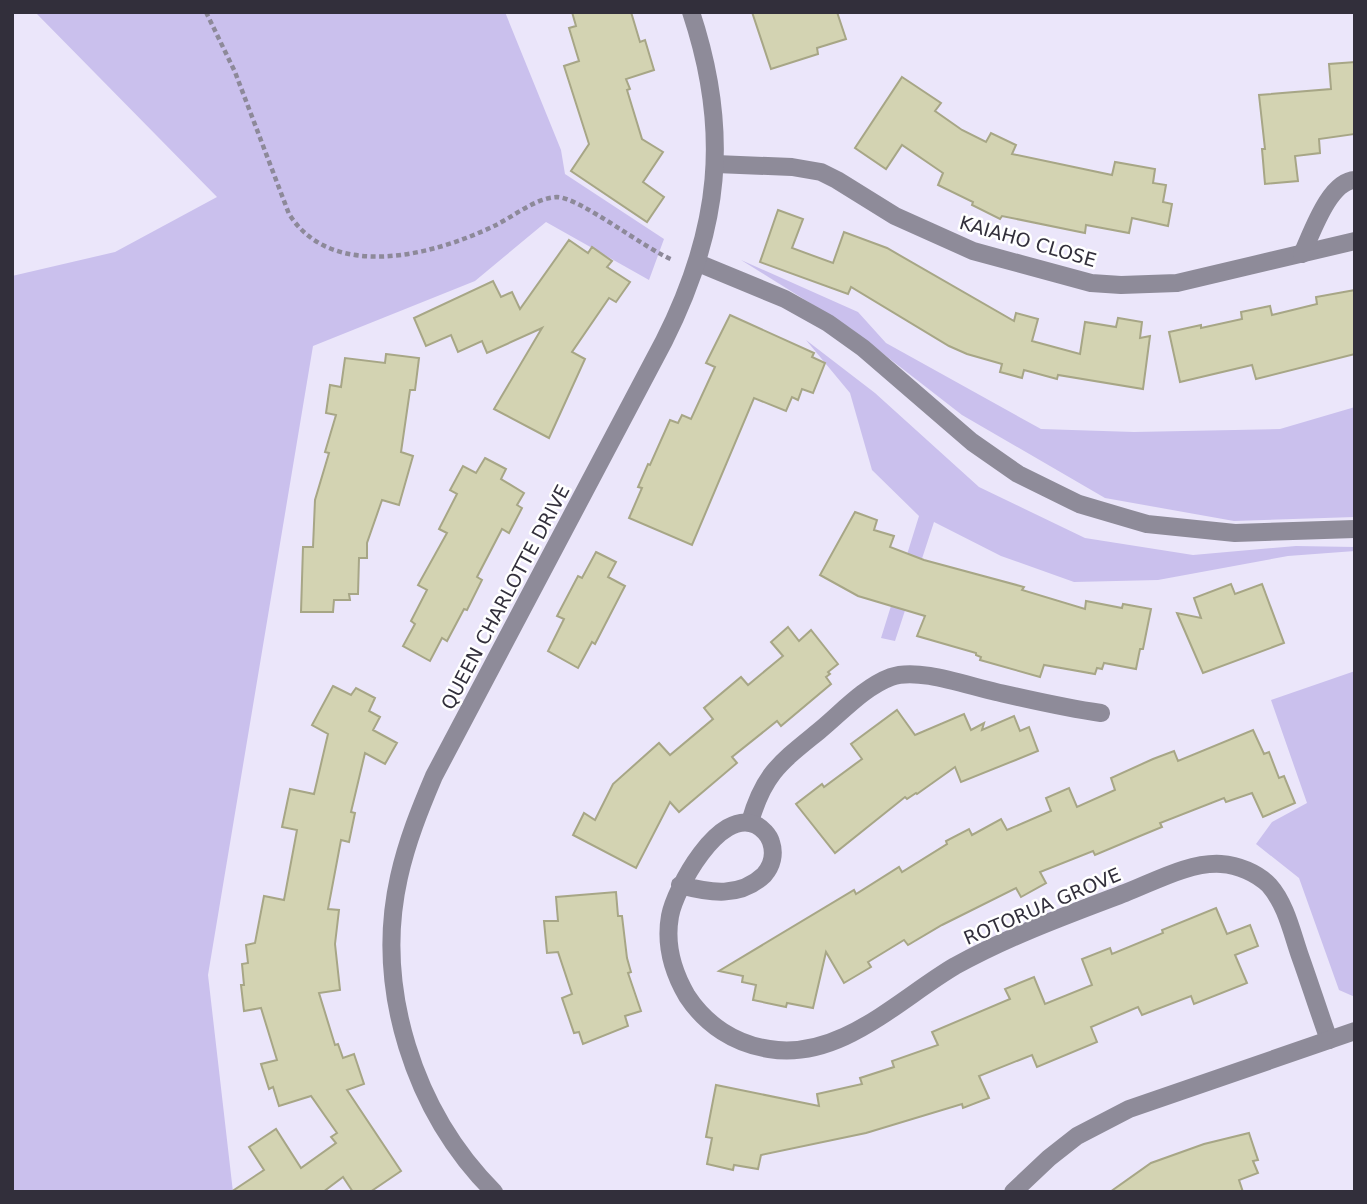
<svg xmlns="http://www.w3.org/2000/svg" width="1367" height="1204" viewBox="0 0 1367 1204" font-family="'DejaVu Sans',sans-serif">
  <rect width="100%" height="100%" fill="#ebe6fa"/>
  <g fill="#cac0ed">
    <path d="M35 12H505L561 150 565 174 664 239 649 280 546 222 475 281 313 346 208 975 233 1192H12V276L115 252 217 197Z"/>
    <path d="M741 260 858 312 886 343 1041 429 1134 432 1280 429 1355 407V517L1234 521 1105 498 962 415 850 328Z"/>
    <path d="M806 340 875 393 979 487 1085 538 1193 555 1296 546 1355 547V551L1288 556 1158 580 1074 582 1001 556 934 522 895 641 881 638 919 516 872 470 850 393Z"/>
    <path d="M1355 671V997L1339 990 1299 878 1256 844 1272 822 1307 803 1271 700Z"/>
  </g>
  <g fill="#d3d3b2" stroke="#a7a686" stroke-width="2">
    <path d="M572 12H631L640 42 645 40 654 70 626 79 630 89 627 90 642 139 663 152 643 182 664 197 647 222 571 171 589 144 564 66 579 61 569 28 576 26Z"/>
    <path d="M752 12H837L846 39 817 48 818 54 771 69Z"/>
    <path d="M1355 62V134L1319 139 1320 153 1295 156 1298 181 1265 184 1262 149H1265L1259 95 1331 89 1329 64Z"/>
    <path d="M902 77 941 103 935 111 962 130 986 142 991 133 1016 145 1012 154 1112 175 1115 162 1155 169 1153 183 1166 185 1163 202 1172 204 1168 226 1132 218 1129 233 1086 225 1085 233 1002 216 1000 219 972 205 973 202 938 185 943 173 902 145 886 169 855 148Z"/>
    <path d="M778 210 803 219 792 248 833 263 844 232 887 248 1014 321 1016 313 1038 319 1032 341 1080 354 1085 322 1116 327 1118 318 1142 322 1140 338 1150 336 1143 389 1058 375 1057 379 1024 370 1022 378 1000 372 1002 364 967 354 949 346 851 287 848 294 760 262Z"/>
    <path d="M569 240 588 253 592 247 612 261 607 267 630 282 616 302 609 298 572 352 585 359 549 438 494 409 542 328 487 353 482 341 458 352 451 335 426 346 414 318 493 281 501 297 512 292 520 309Z"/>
    <path d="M1355 290V354L1256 379 1252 365 1180 382 1169 332 1201 325V328L1242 319 1241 312 1270 306 1272 315 1317 304 1316 297Z"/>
    <path d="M730 315 814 353 812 357 825 363 813 393 802 389 798 400 792 397 786 411 754 398 692 545 629 518 642 488 638 487 648 464 650 465 670 420 678 423 682 415 691 419 715 367 706 363Z"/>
    <path d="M386 354 419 358 415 390H410L401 452 413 456 399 505 382 500 367 543V558H359L358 594H349L350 600H334L333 612H301L303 547H313L315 500 329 453 325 452 336 415 326 413 330 385 341 387 345 358 385 363Z"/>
    <path d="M485 458 506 469 501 479 524 493 517 505 522 508 509 533 502 529 477 577 482 580 467 610 464 609 447 641 442 638 430 661 403 646 415 624 411 621 427 590 418 585 447 533 439 529 457 494 450 490 463 466 476 473Z"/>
    <path d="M855 512 877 520 874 530 894 536 890 547 924 560 1024 587 1022 590 1085 609 1086 601 1122 608 1123 604 1151 609 1143 649H1140L1136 669 1104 663 1102 669 1097 668 1095 674 1044 665 1040 677 980 660 981 657 976 655V653L917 636 925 616 858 596 820 575Z"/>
    <path d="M596 552 616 562 608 577 625 586 595 644 592 642 578 668 548 651 564 619 557 616 578 576 582 578Z"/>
    <path d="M1231 584 1235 594 1262 584 1284 643 1203 673 1177 613 1201 618 1194 598Z"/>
    <path d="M788 627 799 641 811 630 838 664 828 672 830 674 826 677 831 684 781 726 777 721 732 757 737 763 679 812 670 802 636 868 573 835 584 813 595 820 613 784 659 743 670 755 713 719 704 708 741 677 748 685 783 656 771 642Z"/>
    <path d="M333 686 351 695 356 688 375 698 369 711 380 717 373 730 397 743 385 764 365 753 351 812 355 813 349 842 341 840 328 909 339 910 335 944 340 990 319 993 335 1045 338 1044 343 1058 354 1054 364 1084 347 1090 401 1171 370 1192H353L343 1177 323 1192H231L264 1170 249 1147 276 1129 301 1168 336 1143 331 1137 337 1133 311 1096 279 1106 273 1087 269 1089 261 1064 277 1060 261 1008 244 1011 241 985H244L242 964 248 963 246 945 255 943 264 896 284 900 297 830 282 827 290 789 314 794 328 734 312 725Z"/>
    <path d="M897 710 915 735 964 714 971 730 984 723 982 730 1014 716 1020 731 1029 727 1038 751 961 782 955 767 917 794 916 793 907 799 905 797 835 853 796 804 822 784 824 787 862 759 851 744Z"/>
    <path d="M1253 730 1264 754 1269 752 1279 778 1284 776 1295 803 1263 817 1252 793 1226 802 1224 798 1160 823 1162 827 1140 836 1095 855 1093 851 1040 872 1046 883 1021 897 1016 888 942 925 908 945 904 940 868 962 871 967 844 983 826 952 813 1008 787 1003 786 1007 753 1000 756 985 742 982 743 976 719 971 854 890 856 894 899 867 902 872 947 844 946 841 969 829 972 835 1001 819 1007 830 1051 811 1046 798 1069 788 1077 807 1115 790 1111 778 1153 759 1174 751 1178 761Z"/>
    <path d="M616 892 618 916H622L627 958 631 972 628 973 641 1011 625 1016 628 1026 583 1044 579 1032 574 1033 562 998 572 994 558 952 547 953 544 921H558L556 897Z"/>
    <path d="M1216 908 1227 934 1250 925 1258 946 1235 955 1247 983 1194 1004 1191 996 1142 1015 1138 1007 1091 1027 1097 1042 1037 1067 1032 1055 979 1076 989 1098 963 1108 962 1104 866 1133 761 1155 758 1169 734 1165 733 1170 707 1164 712 1138 706 1137 716 1085 819 1106 817 1094 862 1084 860 1078 894 1067 892 1061 938 1045 932 1032 1010 999 1005 989 1034 977 1045 1004 1092 985 1082 959 1110 948 1112 954 1163 933 1162 930Z"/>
    <path d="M1249 1133 1258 1160 1253 1161 1258 1173 1239 1180 1243 1192H1110L1151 1163 1204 1144Z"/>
  </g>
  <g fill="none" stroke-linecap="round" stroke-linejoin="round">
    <path stroke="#8d8999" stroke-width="4.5" stroke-dasharray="5 3.5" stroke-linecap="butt" d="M206 12 235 72 289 214C332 282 434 255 494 226 513 217 535 198 557 197 579 197 645 249 673 260"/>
    <g stroke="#8e8b99" stroke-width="18">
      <path d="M716 164 792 167 821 172 837 180 895 216 973 251 1091 283 1121 285 1177 283 1355 241"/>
      <path d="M1302 254C1312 233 1329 181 1355 180"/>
      <path d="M698 263 785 299 828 323 863 348 972 442 1018 474 1079 504 1147 524 1235 533 1355 529"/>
      <path d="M750 822C764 773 781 762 819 731 841 713 864 687 891 677 918 667 968 686 996 692 1031 700 1065 708 1101 713"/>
      <path d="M680 885C710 893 740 898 764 875 772 866 775 854 771 842 769 835 762 828 756 825 719 807 675 889 670 916 665 944 673 972 687 996 706 1025 735 1044 769 1049 840 1061 899 999 955 966 1009 936 1067 915 1125 893 1154 882 1189 862 1221 864 1238 865 1257 873 1269 885 1286 904 1292 933 1300 956 1310 984 1319 1012 1329 1040"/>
      <path d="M494 1192C414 1112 374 988 399 877 407 841 420 809 434 776L664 341C720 230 731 132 691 12"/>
      <path d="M1013 1192 1049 1158 1077 1136 1129 1109 1355 1031"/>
    </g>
  </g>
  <g text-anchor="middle" stroke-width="5" stroke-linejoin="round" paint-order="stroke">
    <g font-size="19" fill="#322f3b" stroke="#fff">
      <text transform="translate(1028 241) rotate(16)" y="7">KAIAHO CLOSE</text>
      <text transform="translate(505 597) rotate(-62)" y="7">QUEEN CHARLOTTE DRIVE</text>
      <text transform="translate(1042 906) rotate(-23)" y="7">ROTORUA GROVE</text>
    </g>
  </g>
  <rect width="1367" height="1204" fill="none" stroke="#322f3b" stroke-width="28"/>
</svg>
